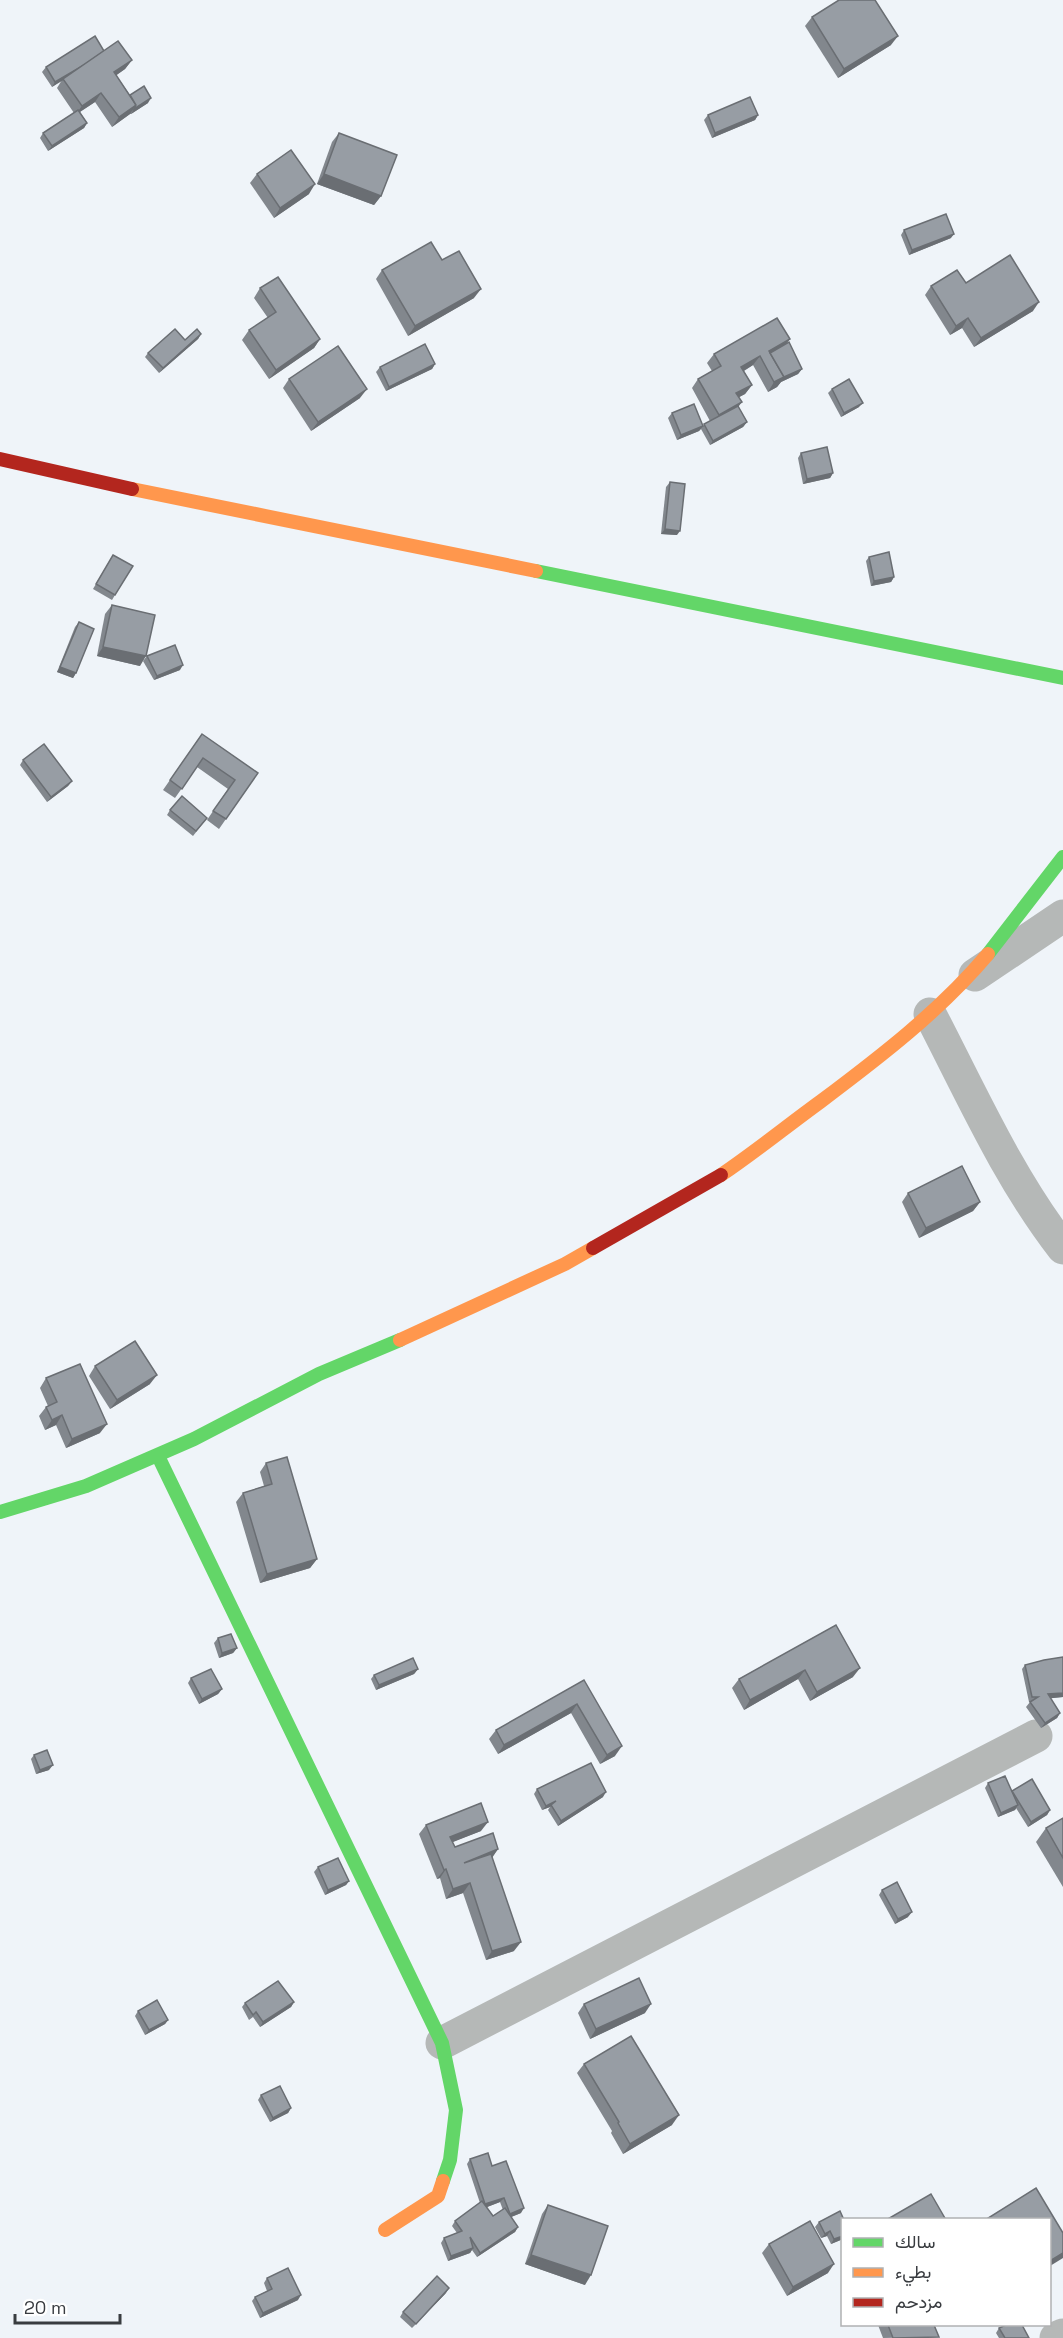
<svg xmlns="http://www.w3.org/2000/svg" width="1063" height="2338" viewBox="0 0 1063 2338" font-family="'Space Grotesk',Vazirmatn,sans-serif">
  <rect width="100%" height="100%" fill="#eff4f9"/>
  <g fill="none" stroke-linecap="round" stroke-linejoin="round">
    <g stroke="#b5b8b7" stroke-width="33">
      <path d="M975 975 1063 916"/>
      <path d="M930 1014C971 1093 1008 1177 1063 1248"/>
      <path d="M442 2043 1036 1736"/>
      <path d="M1056 2338 1063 2335"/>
    </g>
    <g stroke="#63d668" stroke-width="14">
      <path d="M536 571 1063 678"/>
      <path d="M988 954 1063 857"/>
      <path d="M158 1456 442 2043 456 2110 450 2160 443 2181"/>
      <path d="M0 1512 86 1486 194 1439 319 1374 400 1340"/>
    </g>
    <g stroke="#ff974d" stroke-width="14">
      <path d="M132 489 536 571"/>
      <path d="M721 1175C755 1152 787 1126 820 1102 880 1057 940 1011 988 954"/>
      <path d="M400 1340 565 1264 593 1248"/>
      <path d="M385 2230 438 2196 443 2181"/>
    </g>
    <g stroke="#b3261e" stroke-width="14">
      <path d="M0 459 132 489"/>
      <path d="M593 1248 721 1175"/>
    </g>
  </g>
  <g fill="#82878d" fill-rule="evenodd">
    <path d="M812 17 891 45 838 78 805 26Z"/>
    <path d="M104 51 132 60 125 69 116 75 130 95 148 103 131 114H130L112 127 95 102 80 112 87 123 84 128 48 151 40 138 43 133 74 113 57 88 62 80 52 87 42 72 46 67Z"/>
    <path d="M708 115H758L755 120 712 138 704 120Z"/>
    <path d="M339 133 381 196 374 205 317 184 332 142Z"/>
    <path d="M257 174 309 194 274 218 250 183Z"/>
    <path d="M904 230 951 238 909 255 901 235Z"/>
    <path d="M442 260 474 298 408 336 376 279 382 270Z"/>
    <path d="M966 283 1033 311 974 347 962 328 950 335 925 295 931 286Z"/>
    <path d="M260 288 320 339 314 348 269 379 242 340 249 330 268 318 254 298Z"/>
    <path d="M201 334 198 339 159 373 145 357 148 353Z"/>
    <path d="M786 344 802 369 798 374 781 382 777 387 768 392 753 365 744 371 752 385 745 394 739 397 738 407 747 422 743 427 710 445 701 429 699 431 677 440 668 418 672 413 703 426 704 424 710 421 692 388 698 379 712 371 707 363 714 354Z"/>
    <path d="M435 364 432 369 386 391 376 372 380 367Z"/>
    <path d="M289 379 360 398 311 431 283 388Z"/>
    <path d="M832 389 859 407 841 417 828 393Z"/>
    <path d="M801 453 833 473 830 478 803 484 798 458Z"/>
    <path d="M670 482 677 535 661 534 666 487Z"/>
    <path d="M113 555 115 595 112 600 93 589Z"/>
    <path d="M869 557 894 577 891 582 871 586 866 561Z"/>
    <path d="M112 605 140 666 97 656 105 614Z"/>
    <path d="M79 622 76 673 73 678 57 672 75 627Z"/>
    <path d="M147 656 180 670 154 680 143 661Z"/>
    <path d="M202 734 258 773 219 829 207 820 228 789 197 767 175 798 163 790Z"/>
    <path d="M23 760 72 781 68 786 47 802 20 765Z"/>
    <path d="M170 810 204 822 193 836 167 815Z"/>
    <path d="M908 1193 980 1202 973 1211 919 1238 902 1202Z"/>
    <path d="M95 1366 150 1384 110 1409 89 1376Z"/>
    <path d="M46 1378 100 1433 66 1448 56 1425 45 1430 39 1416 46 1407 48 1406 40 1388Z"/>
    <path d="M266 1463 317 1559 310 1568 260 1583 236 1502 243 1493 264 1486 260 1472Z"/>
    <path d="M836 1625 853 1677 810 1701 798 1679 744 1710 732 1688 739 1679Z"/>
    <path d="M218 1638 237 1648 233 1653 219 1658 214 1643Z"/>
    <path d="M1063 1657V1697L1050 1698 1060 1713 1057 1718 1041 1728 1026 1707 1030 1702H1029L1022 1669 1025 1665Z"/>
    <path d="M418 1669 414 1674 376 1690 371 1679 374 1675Z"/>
    <path d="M191 1678 222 1689 218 1694 199 1704 188 1683Z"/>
    <path d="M584 1680 615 1756 600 1764 571 1713 498 1754 489 1739 496 1730Z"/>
    <path d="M34 1755 49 1770 36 1774 31 1759Z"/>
    <path d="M988 1783 1012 1791 1050 1810 1047 1815 1028 1827 1016 1808 1015 1810 998 1817 985 1788Z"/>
    <path d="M537 1789 603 1797 558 1826 548 1810 550 1807 542 1810 534 1794Z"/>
    <path d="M1063 1818V1887L1036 1842 1046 1828Z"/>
    <path d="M426 1825 481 1831 452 1842 455 1847 498 1849 492 1857 514 1951 486 1960 463 1893 446 1899 440 1878 437 1879 419 1834Z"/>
    <path d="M318 1867 349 1881 346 1885 325 1895 314 1872Z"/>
    <path d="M882 1890 908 1917 895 1924 879 1895Z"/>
    <path d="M294 2002 291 2007 260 2027 253 2017 249 2020 242 2007 245 2003Z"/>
    <path d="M584 2004 645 2013 590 2039 578 2013Z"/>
    <path d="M138 2011 168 2020 165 2024 145 2035 135 2016Z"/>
    <path d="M584 2064 672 2125 623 2154 611 2133 612 2131 577 2073Z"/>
    <path d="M261 2095 291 2108 288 2113 270 2122 258 2100Z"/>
    <path d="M470 2159 492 2166 521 2213 511 2217 518 2227 515 2232 477 2257 472 2250 470 2253 448 2261 441 2243 444 2238 457 2233 452 2226 455 2221 480 2203 467 2164ZM500 2202 503 2210 493 2216 487 2207Z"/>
    <path d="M548 2205 585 2285 525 2264 542 2214Z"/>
    <path d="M819 2222 843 2239 831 2244 827 2236 821 2238 815 2227Z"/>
    <path d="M769 2244 828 2273 787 2296 762 2253Z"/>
    <path d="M267 2278 298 2300 260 2318 252 2301 255 2297 267 2291 264 2283Z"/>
    <path d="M446 2293 412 2328 400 2317 403 2312Z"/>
    <path d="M878 2325H934L939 2337 883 2338Z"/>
    <path d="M999 2328 1029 2338H999L996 2333Z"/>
  </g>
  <g fill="#6a6e73">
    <path d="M898 36 891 45 838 78 844 69Z"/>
    <path d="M104 52 101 57 52 87 55 82Z"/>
    <path d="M132 60 125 69 107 82 114 72Z"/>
    <path d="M101 93 95 102 75 115 82 106Z"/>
    <path d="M151 98 148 103 131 114 134 109Z"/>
    <path d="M136 105 130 114 112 127 119 117Z"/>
    <path d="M758 115 755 120 712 138 715 133Z"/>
    <path d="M87 123 84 128 48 151 52 146Z"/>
    <path d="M324 174 381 196 374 205 317 184Z"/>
    <path d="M315 184 309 194 274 218 280 208Z"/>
    <path d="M954 234 951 238 909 255 912 250Z"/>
    <path d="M481 289 474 298 408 336 415 326Z"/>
    <path d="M1039 302 1033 311 974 347 981 338Z"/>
    <path d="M968 318 962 328 950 335 956 326Z"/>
    <path d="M201 334 198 339 159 373 163 368Z"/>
    <path d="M320 339 314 348 269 379 276 370Z"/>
    <path d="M790 339 783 348 769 357V351Z"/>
    <path d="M760 356 753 365 735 376 741 367Z"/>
    <path d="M435 364 432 369 386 391 389 387Z"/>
    <path d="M802 369 798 374 781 382 777 387 768 392 774 382Z"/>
    <path d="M752 385 745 394 730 402 736 393Z"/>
    <path d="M367 389 360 398 311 431 318 422Z"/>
    <path d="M742 402 735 411 712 424 719 415Z"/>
    <path d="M863 403 859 407 841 417 844 413Z"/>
    <path d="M747 422 743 427 710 445 713 441Z"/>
    <path d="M703 426 699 431 677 440 681 435Z"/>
    <path d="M833 473 830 478 803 484 807 479Z"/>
    <path d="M665 529 680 531 677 535 661 534Z"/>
    <path d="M894 577 891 582 871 586 874 581Z"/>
    <path d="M103 647 146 656 140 666 97 656Z"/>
    <path d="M183 665 180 670 154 680 157 676Z"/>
    <path d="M60 667 76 673 73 678 57 672Z"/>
    <path d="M72 781 68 786 47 802 51 797Z"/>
    <path d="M980 1202 973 1211 919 1238 926 1228Z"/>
    <path d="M157 1375 150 1384 110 1409 117 1400Z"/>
    <path d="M62 1415 56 1425 45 1430 52 1420Z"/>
    <path d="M107 1424 100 1433 66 1448 72 1439Z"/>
    <path d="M317 1559 310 1568 260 1583 267 1574Z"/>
    <path d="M237 1648 233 1653 219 1658 222 1653Z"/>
    <path d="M860 1668 853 1677 810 1701 817 1692Z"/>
    <path d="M418 1669 414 1674 376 1690 379 1685Z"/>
    <path d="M805 1670 798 1679 744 1710 750 1700Z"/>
    <path d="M222 1689 218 1694 199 1704 202 1699Z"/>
    <path d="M1063 1693V1697L1044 1699 1048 1694Z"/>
    <path d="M577 1704 571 1713 498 1754 504 1745Z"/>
    <path d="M1060 1713 1057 1718 1041 1728 1045 1723Z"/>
    <path d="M622 1746 615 1756 600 1764 607 1755Z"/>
    <path d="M53 1765 49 1770 36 1774 40 1770Z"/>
    <path d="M606 1792 603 1797 558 1826 561 1821Z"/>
    <path d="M556 1801 550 1807 542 1810 546 1806Z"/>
    <path d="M1018 1805 1015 1810 998 1817 1001 1813Z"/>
    <path d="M1050 1810 1047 1815 1028 1827 1031 1822Z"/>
    <path d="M488 1822 481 1831 443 1846 450 1837Z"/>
    <path d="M498 1849 492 1858 464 1863Z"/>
    <path d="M446 1869 440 1878 437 1879 444 1870Z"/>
    <path d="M349 1881 346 1885 325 1895 328 1890Z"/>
    <path d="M470 1883 463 1893 446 1899 453 1889Z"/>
    <path d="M912 1912 908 1917 895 1924 898 1919Z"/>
    <path d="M521 1942 514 1951 486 1960 492 1951Z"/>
    <path d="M294 2002 291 2007 260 2027 263 2022Z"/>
    <path d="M651 2004 645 2013 590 2039 596 2029Z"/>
    <path d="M168 2020 165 2024 145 2035 149 2030Z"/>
    <path d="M291 2108 288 2113 270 2122 273 2118Z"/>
    <path d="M679 2115 672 2125 623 2154 630 2144Z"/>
    <path d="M504 2198 500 2202 482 2209 485 2204Z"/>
    <path d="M524 2208 521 2213 506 2219 510 2214Z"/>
    <path d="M518 2227 515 2232 477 2257 480 2253Z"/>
    <path d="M830 2231 827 2236 821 2238 825 2234Z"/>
    <path d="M843 2236V2239L831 2244 834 2239Z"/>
    <path d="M473 2248 470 2253 448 2261 451 2256Z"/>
    <path d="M1063 2253V2258L1050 2266V2261Z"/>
    <path d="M531 2255 591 2275 585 2285 525 2264Z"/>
    <path d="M834 2264 828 2273 787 2296 793 2287Z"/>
    <path d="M449 2288 446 2293 412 2328 416 2324Z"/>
    <path d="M301 2295 298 2300 260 2318 263 2313Z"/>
  </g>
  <g fill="#979da4" stroke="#6a6e73" stroke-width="1.5">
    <path d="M839 0H875L898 36 844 69 812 17Z"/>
    <path d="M95 36 104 51 84 65 55 82 46 67Z"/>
    <path d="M118 41 132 60 114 72 136 105 119 117 101 93 82 106 63 79Z"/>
    <path d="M144 86 151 98 134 109 136 105 130 95Z"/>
    <path d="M750 97 758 115 715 133 708 115Z"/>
    <path d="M78 110 87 123 52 146 43 133Z"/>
    <path d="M339 133 397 155 381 196 324 174Z"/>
    <path d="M291 150 315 184 280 208 257 174Z"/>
    <path d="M946 214 954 234 912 250 904 230Z"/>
    <path d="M431 242 442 260 459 251 481 289 415 326 382 270Z"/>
    <path d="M1010 255 1039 302 981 338 968 318 956 326 931 286 957 270 966 283Z"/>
    <path d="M278 277 320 339 276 370 249 330 276 312 260 288Z"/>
    <path d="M777 318 790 339 769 351 784 377 774 382 760 356 741 367 752 385 736 393 742 402 719 415 698 379 721 366 714 354Z"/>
    <path d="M175 329 185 340 197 329 201 334 163 368 148 353Z"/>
    <path d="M789 342 802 369 784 377 770 353Z"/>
    <path d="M425 344 435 364 389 387 380 367Z"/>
    <path d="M338 346 367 389 318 422 289 379Z"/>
    <path d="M849 379 863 403 844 413 832 389Z"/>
    <path d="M694 404 703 426 681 435 672 413Z"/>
    <path d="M738 406 747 422 713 441 704 424Z"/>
    <path d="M827 447 833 473 807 479 801 453Z"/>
    <path d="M670 482 685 484 680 531 665 529Z"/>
    <path d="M889 552 894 577 874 581 869 557Z"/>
    <path d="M113 555 133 566 115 595 96 584Z"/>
    <path d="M112 605 155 615 146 656 103 647Z"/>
    <path d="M79 622 94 629 76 673 60 667Z"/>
    <path d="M175 645 183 665 157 676 147 656Z"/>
    <path d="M202 734 258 773 226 819 213 811 235 780 203 758 182 789 170 780Z"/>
    <path d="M44 744 72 781 51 797 23 760Z"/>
    <path d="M182 796 207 818 196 831 170 810Z"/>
    <path d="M962 1166 980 1202 926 1228 908 1193Z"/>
    <path d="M135 1341 157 1375 117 1400 95 1366Z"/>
    <path d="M80 1364 107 1424 72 1439 62 1415 52 1420 46 1407 57 1402 46 1378Z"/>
    <path d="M287 1457 317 1559 267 1574 243 1493 272 1484 266 1463Z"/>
    <path d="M836 1625 860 1668 817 1692 805 1670 750 1700 739 1679Z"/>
    <path d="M231 1634 237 1648 222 1653 218 1638Z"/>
    <path d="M1063 1657V1693L1048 1694 1060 1713 1045 1723 1030 1702 1038 1697H1032L1025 1665 1044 1660Z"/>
    <path d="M413 1658 418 1669 379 1685 374 1675Z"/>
    <path d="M211 1669 222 1689 202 1699 191 1678Z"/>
    <path d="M584 1680 622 1746 607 1755 577 1704 504 1745 496 1730Z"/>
    <path d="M47 1750 53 1765 40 1770 34 1755Z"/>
    <path d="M591 1763 606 1792 561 1821 551 1805 556 1801 546 1806 537 1789Z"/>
    <path d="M1005 1776 1018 1805 1001 1813 988 1783Z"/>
    <path d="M1032 1779 1050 1810 1031 1822 1012 1791Z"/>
    <path d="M481 1803 488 1822 450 1837 455 1847 493 1833 498 1849 464 1863 491 1854 521 1942 492 1951 470 1883 453 1889 446 1869 444 1870 426 1825Z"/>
    <path d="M1063 1818V1858L1046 1828Z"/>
    <path d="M338 1858 349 1881 328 1890 318 1867Z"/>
    <path d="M897 1882 912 1912 898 1919 882 1890Z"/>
    <path d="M639 1978 651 2004 596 2029 584 2004Z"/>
    <path d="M278 1981 294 2002 263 2022 256 2012 253 2015 245 2003Z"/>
    <path d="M157 2000 168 2020 149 2030 138 2011Z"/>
    <path d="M631 2036 679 2115 630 2144 618 2123 619 2122 584 2064Z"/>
    <path d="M280 2086 291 2108 273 2118 261 2095Z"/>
    <path d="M488 2153 492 2166 506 2161 524 2208 510 2214 504 2198 485 2204 470 2159Z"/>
    <path d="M1036 2188 1063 2233V2253L1050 2261V2220H985Z"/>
    <path d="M931 2194 946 2220H886Z"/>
    <path d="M482 2201 493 2216 505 2208 518 2227 480 2253 470 2237 473 2248 451 2256 444 2238 462 2231 455 2221Z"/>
    <path d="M548 2205 608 2226 591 2275 531 2255Z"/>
    <path d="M840 2211 844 2220H843V2236L834 2239 830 2231 825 2234 819 2222Z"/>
    <path d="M810 2221 834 2264 793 2287 769 2244Z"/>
    <path d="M288 2268 301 2295 263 2313 255 2297 272 2289 267 2278Z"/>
    <path d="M437 2276 449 2288 416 2324 403 2312Z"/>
    <path d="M888 2325H934L939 2337 893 2338Z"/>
    <path d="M1006 2325H1022L1029 2338H1005L999 2328Z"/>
  </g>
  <rect x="841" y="2218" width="210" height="108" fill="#ffffff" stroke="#b0b1b3" stroke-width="1.5"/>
  <rect x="853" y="2238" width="30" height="9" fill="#63d668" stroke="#b0b1b3" stroke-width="1.5"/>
  <text x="895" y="2248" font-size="18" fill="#393c40">سالك</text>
  <rect x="853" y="2268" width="30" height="9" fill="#ff974d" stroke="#b0b1b3" stroke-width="1.5"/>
  <text x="895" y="2278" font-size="18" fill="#393c40">بطيء</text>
  <rect x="853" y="2298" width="30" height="9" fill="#b3261e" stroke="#b0b1b3" stroke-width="1.5"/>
  <text x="895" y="2308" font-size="18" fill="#393c40">مزدحم</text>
  <path d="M15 2314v9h105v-9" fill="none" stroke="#393c40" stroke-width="3"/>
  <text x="24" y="2314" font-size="18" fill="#393c40" stroke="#ffffff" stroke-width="4.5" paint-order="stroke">20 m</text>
</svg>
